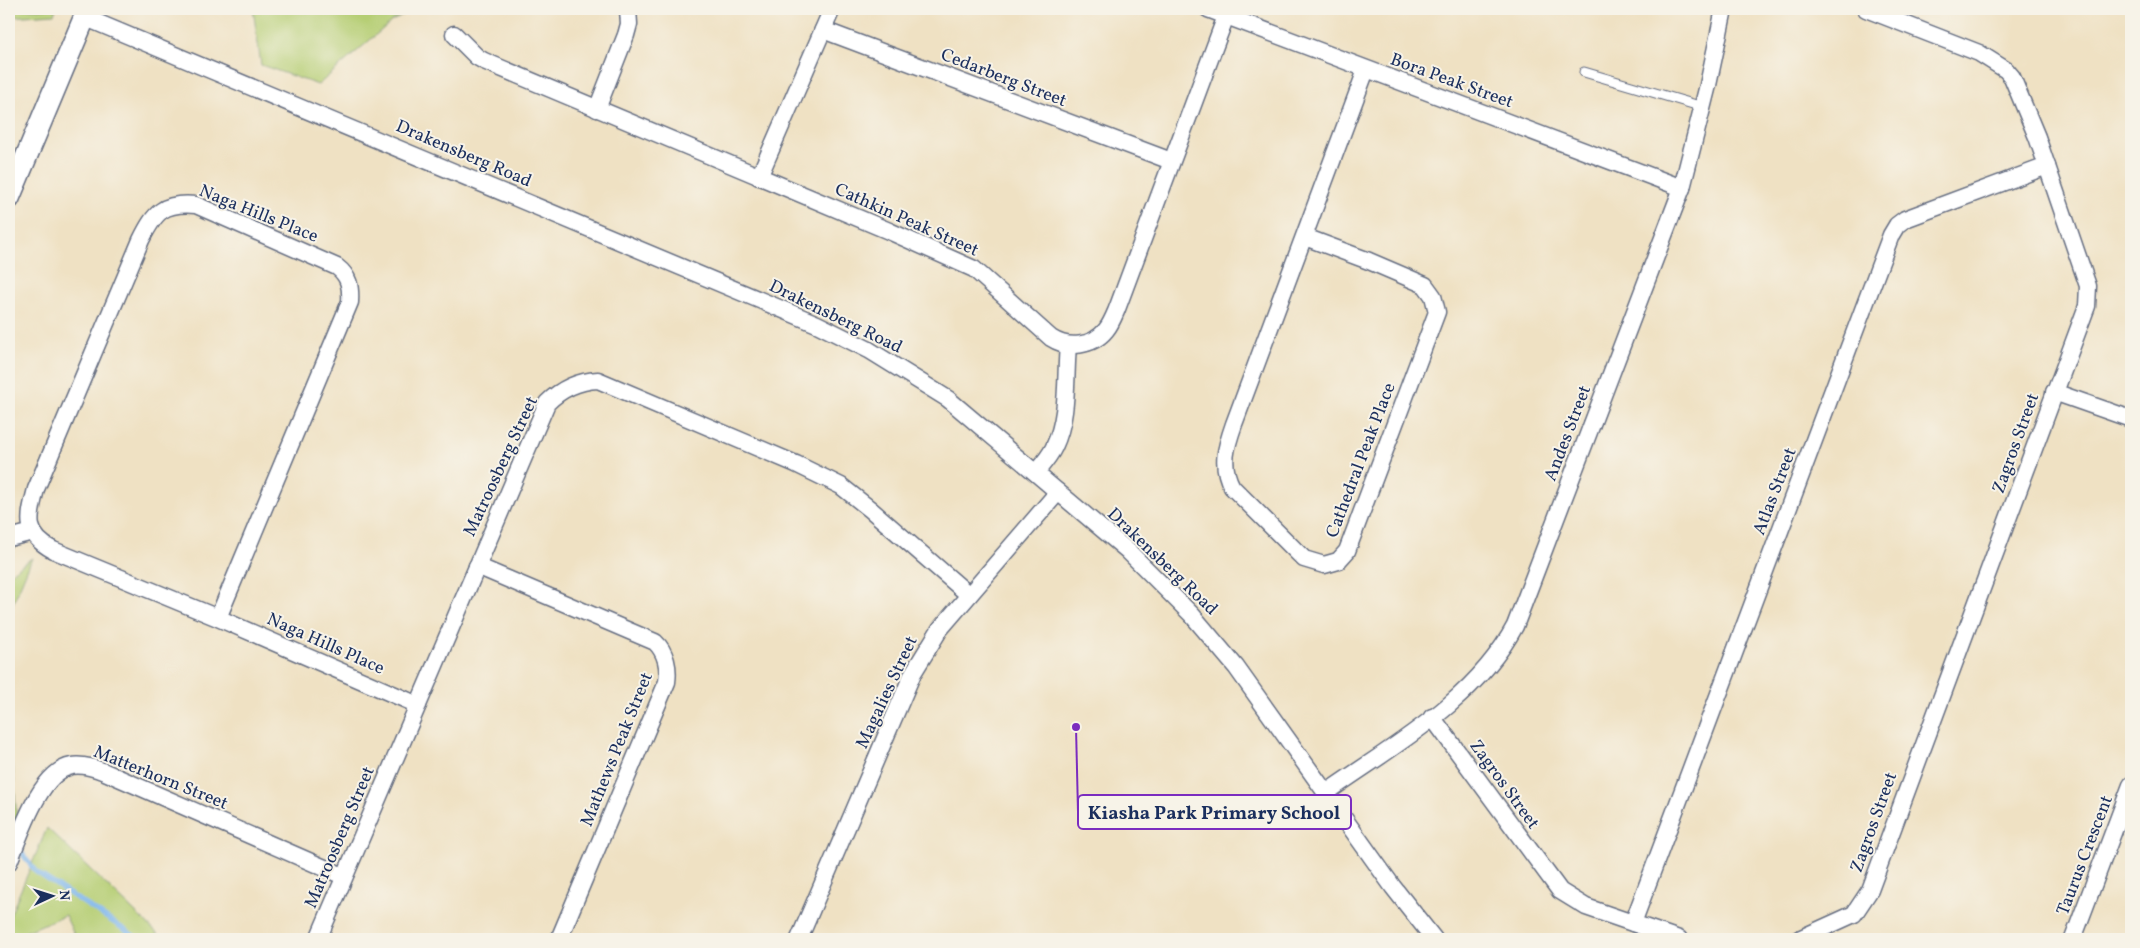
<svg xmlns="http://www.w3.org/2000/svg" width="2140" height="948" viewBox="0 0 2140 948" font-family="Vollkorn,serif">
  <rect width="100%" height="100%" fill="#f7f3e8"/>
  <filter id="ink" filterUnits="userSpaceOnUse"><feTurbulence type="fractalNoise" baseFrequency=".02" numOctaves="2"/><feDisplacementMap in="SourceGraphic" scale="10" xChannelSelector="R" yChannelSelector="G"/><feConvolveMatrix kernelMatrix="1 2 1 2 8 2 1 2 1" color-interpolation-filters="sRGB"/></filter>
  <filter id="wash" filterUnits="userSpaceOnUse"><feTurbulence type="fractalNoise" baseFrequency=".0096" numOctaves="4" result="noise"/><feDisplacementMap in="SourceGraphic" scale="20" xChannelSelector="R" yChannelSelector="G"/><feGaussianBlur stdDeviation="1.12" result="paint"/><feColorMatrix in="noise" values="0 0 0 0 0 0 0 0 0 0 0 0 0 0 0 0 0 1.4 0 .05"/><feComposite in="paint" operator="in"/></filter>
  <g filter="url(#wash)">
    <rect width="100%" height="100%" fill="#efe1c3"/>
    <g fill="#b5ce73" stroke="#687e68">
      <path d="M9 9H56L54 14 9 17Z"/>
      <path d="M253 9H416L392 21 318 85 261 65Z"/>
      <path d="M32 558 9 613V574Z"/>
      <path d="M9 757 13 767 17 820 9 837Z"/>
      <path d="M47 828 163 939H76L65 915 9 939V918Z"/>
    </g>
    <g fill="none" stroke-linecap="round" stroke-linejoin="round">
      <g stroke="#7db6ed" stroke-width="5">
        <path d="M9 836V837"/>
        <path d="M21 852 36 872 139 939"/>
      </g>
    </g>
  </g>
  <g filter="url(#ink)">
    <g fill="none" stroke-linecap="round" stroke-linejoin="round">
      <g stroke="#656d81" stroke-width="11">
        <path id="service" d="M1584 72 1703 107"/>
      </g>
      <g stroke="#656d81" stroke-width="19">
        <g id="minor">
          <path d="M1208 9 1682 188"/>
          <path d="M84 17 817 324 869 350 948 399 1128 551 1192 615 1236 667 1393 887 1434 939"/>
          <path d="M823 30 1171 161"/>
          <path d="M454 34 477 57 484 61 889 231 974 269 1051 338C1068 349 1092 347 1106 330 1111 324 1114 316 1117 309L1226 16"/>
          <path d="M597 109 626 35 629 24 628 9"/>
          <path d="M759 177 832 9"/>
          <path d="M1305 237 1369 261 1425 285 1433 296 1437 312 1347 551 1338 561 1324 565 1304 559 1232 487C1220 465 1226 447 1234 424L1366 70"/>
          <path d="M2054 392 2131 419"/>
          <path d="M1036 472C1042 465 1050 456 1054 447 1069 416 1065 379 1068 345"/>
          <path d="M9 538 33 532"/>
          <path d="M477 566 655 642C666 652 669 668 667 682L559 939"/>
          <path d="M218 618 350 302C351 287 349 276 337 267L196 205C163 202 155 212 141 240L36 489C29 517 23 534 53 550L218 618 418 705"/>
          <path d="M1432 717 1560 891 1586 907 1679 939"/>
          <path d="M1326 793C1394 745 1475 701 1515 626L1682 188 1708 85 1724 9"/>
          <path d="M9 862C20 835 40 771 72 766 83 764 95 768 105 772L343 876"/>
          <path d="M1633 923 1891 235 1897 225 1905 219 2047 166"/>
          <path d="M318 939 547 403C561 389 578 381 598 380L796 464 841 486 870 509 969 595"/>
          <path d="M799 939 913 673 940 629 1058 492"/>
          <path d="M1799 939 1854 914 1870 890 2087 306 2088 286 2037 137 2012 77 2006 70 1979 53 1866 9"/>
          <path d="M2073 939 2131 785"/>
        </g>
      </g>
      <g stroke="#656d81" stroke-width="24">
        <path id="tertiary" d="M9 198 88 9"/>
      </g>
      <use href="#service" stroke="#fff" stroke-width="9"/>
      <use href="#minor" stroke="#fff" stroke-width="16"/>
      <use href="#tertiary" stroke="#fff" stroke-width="21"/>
    </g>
  </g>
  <g text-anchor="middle" stroke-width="4" stroke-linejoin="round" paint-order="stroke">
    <g font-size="18" fill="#1b2f5e" stroke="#f7f3e8">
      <text transform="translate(1004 77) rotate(21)" y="6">Cedarberg Street</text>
      <text transform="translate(1452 80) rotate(20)" y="6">Bora Peak Street</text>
      <text transform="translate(464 153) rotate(23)" y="6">Drakensberg Road</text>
      <text transform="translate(259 213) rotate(22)" y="6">Naga Hills Place</text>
      <text transform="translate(907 219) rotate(24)" y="6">Cathkin Peak Street</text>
      <text transform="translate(836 316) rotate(26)" y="6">Drakensberg Road</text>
      <text transform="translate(1567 433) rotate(-69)" y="6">Andes Street</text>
      <text transform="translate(2015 443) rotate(-70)" y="6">Zagros Street</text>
      <text transform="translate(1360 460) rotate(-69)" y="6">Cathedral Peak Place</text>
      <text transform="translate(500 466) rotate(-65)" y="6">Matroosberg Street</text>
      <text transform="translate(1774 491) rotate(-69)" y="6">Atlas Street</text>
      <text transform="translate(1163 561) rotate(44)" y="6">Drakensberg Road</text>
      <text transform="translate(326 643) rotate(24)" y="6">Naga Hills Place</text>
      <text transform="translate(886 692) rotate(-65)" y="6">Magalies Street</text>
      <text transform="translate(616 749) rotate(-68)" y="6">Mathews Peak Street</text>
      <text transform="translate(161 777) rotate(22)" y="6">Matterhorn Street</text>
      <text transform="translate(1505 784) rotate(54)" y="6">Zagros Street</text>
      <text transform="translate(1873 822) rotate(-70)" y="6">Zagros Street</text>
      <text transform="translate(339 837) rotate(-67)" y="6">Matroosberg Street</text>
      <text transform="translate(2084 855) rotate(-69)" y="6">Taurus Crescent</text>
    </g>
  </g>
  <path fill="none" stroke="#7b2cbf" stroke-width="2" d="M1076 727L1078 812"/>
  <circle fill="#7b2cbf" stroke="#f7f3e8" stroke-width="2" cx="1076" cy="727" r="5"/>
  <rect fill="#f7f3e8" stroke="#7b2cbf" stroke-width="2" x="1078" y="795" width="273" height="34" rx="5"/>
  <g font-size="19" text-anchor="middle" font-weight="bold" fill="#1b2f5e">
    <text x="1214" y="819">Kiasha Park Primary School</text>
  </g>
  <rect width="2140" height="948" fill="none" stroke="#f7f3e8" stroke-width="30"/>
  <g transform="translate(52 896) rotate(86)" stroke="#f7f3e8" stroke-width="4" paint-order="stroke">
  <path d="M0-4L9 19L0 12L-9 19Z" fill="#1b2f5e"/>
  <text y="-8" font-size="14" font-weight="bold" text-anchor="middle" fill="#1b2f5e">N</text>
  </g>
</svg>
